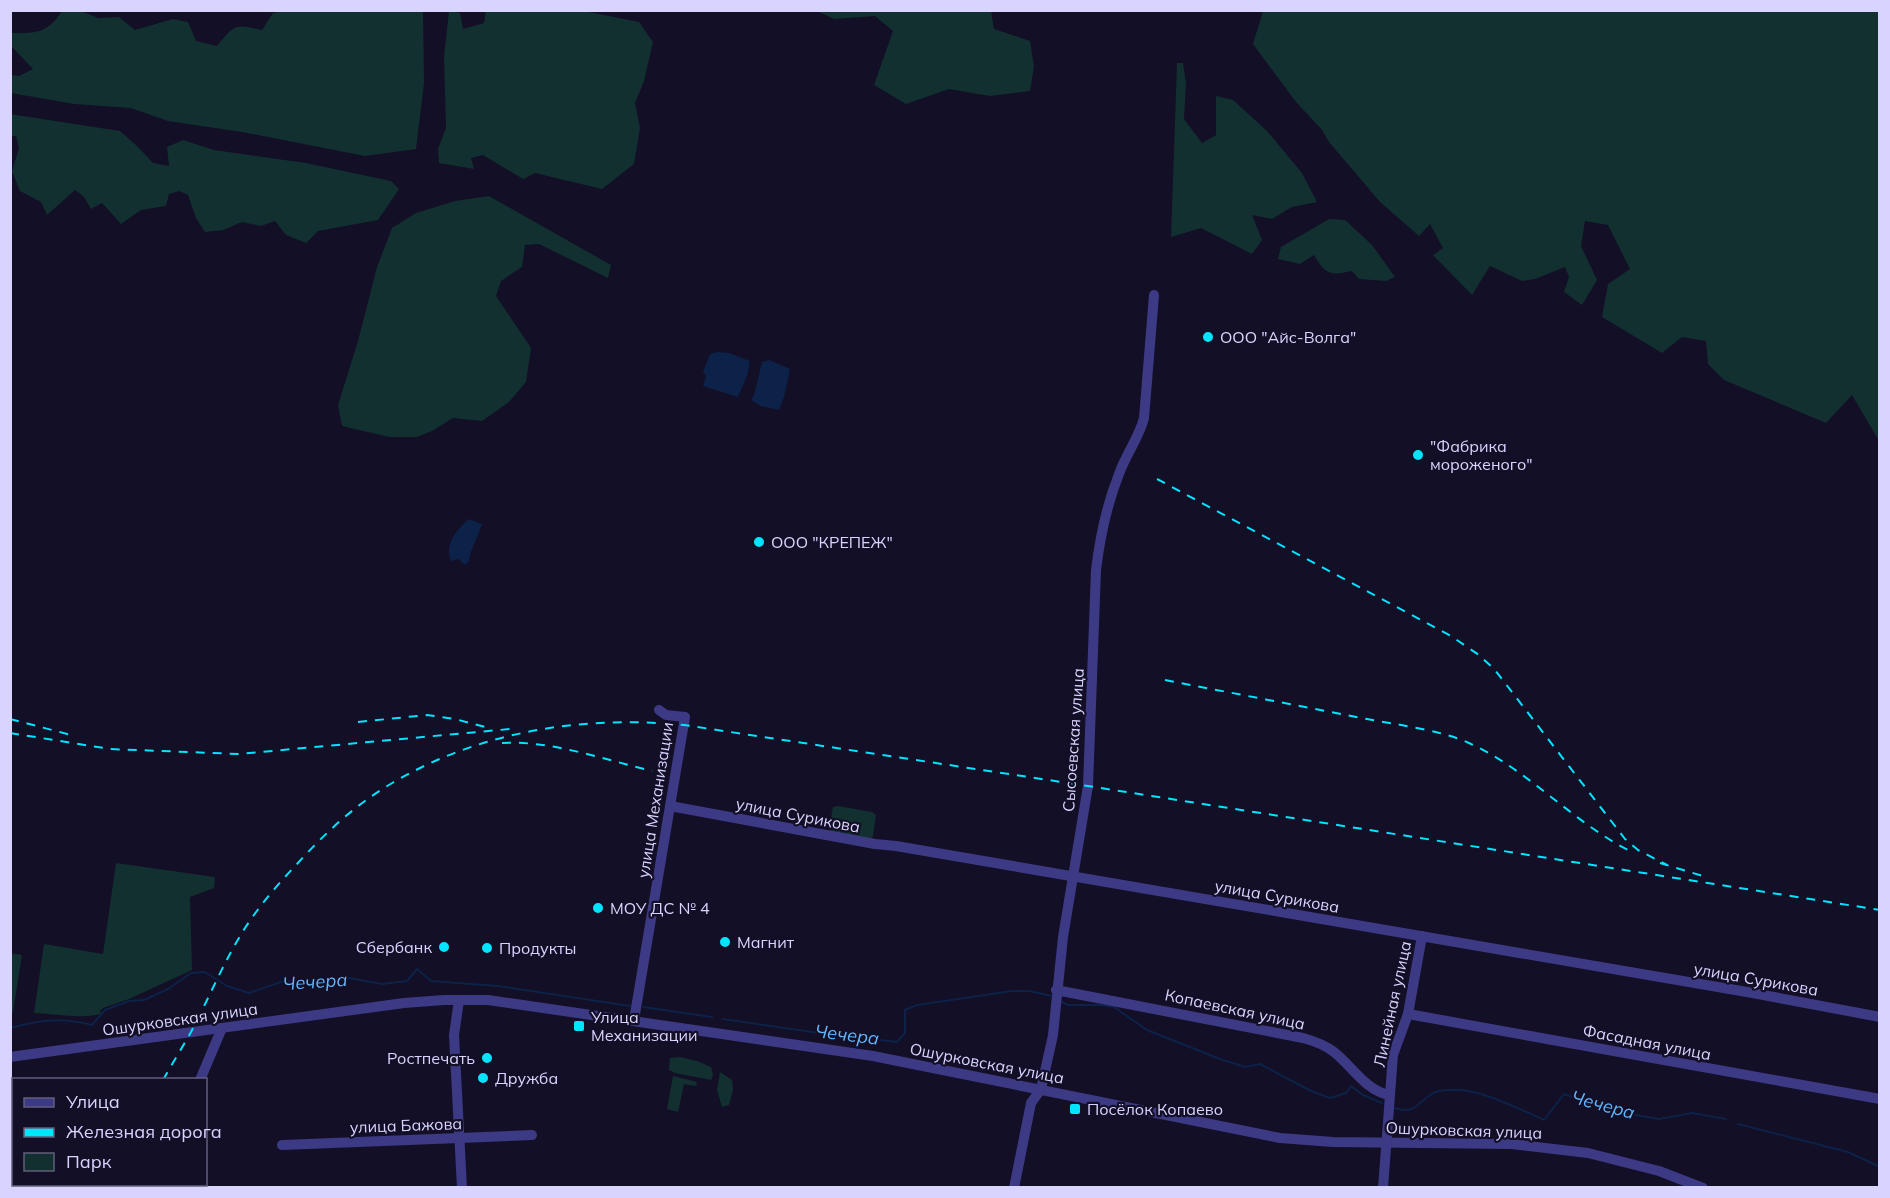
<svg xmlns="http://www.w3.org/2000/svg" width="1890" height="1198" viewBox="0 0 1890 1198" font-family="Mulish,sans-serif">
  <rect width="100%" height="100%" fill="#130f26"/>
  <g fill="#12302f">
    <path d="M423 10 424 83 416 149 365 156 242 132 168 121 131 108 74 104 11 93V75L19 76 33 69 11 46V33C36 33 47 34 62 11H81L98 18 119 17 135 30 173 19 188 22 196 41 217 46C235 24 235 24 262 30L273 13 285 11Z"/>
    <path d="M449 11 460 13 463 29 484 23 486 10 584 11 639 22 653 42 644 81 635 103 640 128 634 164 602 189 535 173 523 179 483 155 471 158 474 169 439 163 438 149 446 128 444 57Z"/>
    <path d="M817 11H991L994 29 1030 41 1034 66 1030 91 990 96 949 89 906 104 874 85 893 31 875 16 834 19Z"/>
    <path d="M1263 11H1879V441L1852 395 1826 423 1724 380 1708 364 1706 341 1682 337 1662 353 1602 317 1608 284 1630 269 1608 225 1585 221 1581 246 1597 280 1582 305 1564 292 1569 277 1565 267 1535 279 1522 281 1490 266 1472 295 1433 255 1443 248 1430 224 1419 236 1380 202 1329 142 1322 130 1296 102 1253 44Z"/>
    <path d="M1177 63H1183L1186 83 1184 119 1202 143 1216 135V96L1233 100 1267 131 1302 173 1317 202 1292 207 1272 219 1252 215 1262 240 1252 254 1201 228 1171 237Z"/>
    <path d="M10 114 120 131 137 146 153 163 169 166 167 147 183 140 214 150 306 163 391 181 399 189 378 220 318 231 306 243 286 235 275 221 261 226 242 222 223 230 205 232 196 218 188 195 179 191 169 194 166 206 141 210 121 224 102 203 91 209 84 197 75 190 47 215 41 202 20 191 12 171 19 148 16 136H11Z"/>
    <path d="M489 196 611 265 608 278 539 244 525 245 522 267 501 281 496 296 531 348 526 382 509 402 482 421 453 418 432 431 417 437H389L342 426 338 405 358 341 377 267 392 228 416 213 455 201Z"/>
    <path d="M1329 219 1345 220 1372 245 1395 277 1386 281 1359 279 1352 271C1330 276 1326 275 1314 255L1300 264 1278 259 1281 247Z"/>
    <path d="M838 806 872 812 876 815 873 836 869 840 833 833 829 829 833 807Z"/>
    <path d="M116 863 215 877 214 888 190 897 192 970 129 999 103 1008 100 1011 101 1014C79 1019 56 1014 34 1013L44 944 103 954Z"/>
    <path d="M10 953 22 955 13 1012H10Z"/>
    <path d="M680 1057 697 1061 711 1067 713 1075 711 1080 675 1073 669 1070 670 1058Z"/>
    <path d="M720 1072 732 1080 733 1090 729 1105 722 1107 717 1090Z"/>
    <path d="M673 1076 697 1082 696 1086 684 1084 678 1112 667 1109Z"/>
  </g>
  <g fill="#0c2248">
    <path d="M717 352 729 353 750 361 747 376 738 397 703 386 706 376 703 372 710 354Z"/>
    <path d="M769 360 790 369 784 397 779 410 761 406 751 400 754 395 762 362Z"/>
    <path d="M469 519 482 524C479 535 469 552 469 561L465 565 459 559 451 561C444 544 457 529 469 519Z"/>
  </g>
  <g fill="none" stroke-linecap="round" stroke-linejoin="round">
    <g stroke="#0c2248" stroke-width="2">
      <path d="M1062 1002 1068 1005H1100L1114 1007 1147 1030 1220 1059 1245 1067 1260 1064 1311 1091 1330 1098 1346 1093 1351 1086 1363 1095 1382 1103"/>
      <path d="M643 1007 712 1017"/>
      <path d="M723 1019 819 1033 897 1042 905 1033V1010L917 1005 1012 991H1029L1052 996"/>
      <path d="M10 1028C41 1020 61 1017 92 1025L105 1010 129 1001 144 1000 168 989 191 973 205 972 227 986 249 993 284 981 330 982 349 978 382 984 407 981 417 969 431 981 498 986 630 1006"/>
      <path d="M1395 1108C1415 1115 1418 1102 1432 1094 1436 1091 1445 1090 1450 1090 1477 1087 1519 1109 1544 1120L1564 1094 1613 1111 1659 1119 1692 1113 1726 1119"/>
      <path d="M1738 1124 1848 1152 1880 1167"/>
    </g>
    <g stroke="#3d3a85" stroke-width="10">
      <path d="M670 806 875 844 896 846 1747 992 1880 1017"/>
      <path d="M1056 990 1303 1038C1314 1041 1325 1045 1334 1052 1352 1066 1365 1090 1389 1095"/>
      <path d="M459 1000 454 1035 462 1188"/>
      <path d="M1408 1014 1880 1099"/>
      <path d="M634 1020 685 717 666 715 659 710"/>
      <path d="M10 1057 404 1003 444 1000H488L873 1056 1280 1138 1333 1142 1512 1144 1588 1153 1659 1171 1703 1188"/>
      <path d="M200 1080 222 1028"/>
      <path d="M282 1145 532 1135"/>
      <path d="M153 1188 155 1184"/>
      <path d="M1014 1188 1031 1103 1041 1089 1053 1035 1063 937 1088 786 1096 570C1100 537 1107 504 1119 474 1126 454 1139 438 1144 418L1154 295"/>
      <path d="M1383 1188 1393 1055 1408 1014 1422 936"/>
    </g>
    <g stroke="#00e5ff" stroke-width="2" stroke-dasharray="9 8" stroke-linecap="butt">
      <path d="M1157 479 1451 636 1479 655 1495 670 1625 839 1638 850 1667 865"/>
      <path d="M1165 680C1232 693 1300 706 1367 719 1398 725 1441 730 1469 743 1529 770 1573 823 1632 852"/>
      <path d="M10 719 75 736"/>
      <path d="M358 722 427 715 455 719 485 727"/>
      <path d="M10 733 110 749 239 754 510 729"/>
      <path d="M502 743C550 740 606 760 652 771"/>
      <path d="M1660 863 1706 877"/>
      <path d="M163 1080C172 1064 182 1048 191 1032 209 998 224 961 245 928 260 905 278 884 297 864 325 833 357 803 394 782 481 731 584 715 684 725L1088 786 1880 910"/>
      <path d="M70 1188 74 1184"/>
      <path d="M83 1188 86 1184"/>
      <path d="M105 1188 107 1184"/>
    </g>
  </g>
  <g fill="#00e5ff" stroke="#130f26" stroke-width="2">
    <circle cx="1208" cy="337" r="6"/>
    <circle cx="1418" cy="455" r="6"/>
    <circle cx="759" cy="542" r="6"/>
    <circle cx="598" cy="908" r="6"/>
    <circle cx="725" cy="942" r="6"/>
    <circle cx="444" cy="947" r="6"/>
    <circle cx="487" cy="948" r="6"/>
    <rect x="573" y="1020" width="12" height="12" rx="3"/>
    <circle cx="487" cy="1058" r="6"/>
    <circle cx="483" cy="1078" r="6"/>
    <rect x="1069" y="1103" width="12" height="12" rx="3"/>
  </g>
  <g text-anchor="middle" stroke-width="4.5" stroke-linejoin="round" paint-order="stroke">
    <g font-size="16" fill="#d9d4ff" stroke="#130f26" text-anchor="start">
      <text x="1220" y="343">ООО "Айс-Волга"</text>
      <text x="1430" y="452">"Фабрика<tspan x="1430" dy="18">мороженого"</tspan></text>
      <text x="771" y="548">ООО "КРЕПЕЖ"</text>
      <text x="610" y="914">МОУ ДС № 4</text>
      <text x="737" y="948">Магнит</text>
      <text x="432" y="953" text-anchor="end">Сбербанк</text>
      <text x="499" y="954">Продукты</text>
      <text x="591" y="1023">Улица<tspan x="591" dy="18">Механизации</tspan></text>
      <text x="475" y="1064" text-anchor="end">Ростпечать</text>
      <text x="495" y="1084">Дружба</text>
      <text x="1087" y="1115">Посёлок Копаево</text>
    </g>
    <g font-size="16" fill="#d9d4ff" stroke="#130f26">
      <text transform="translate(1073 740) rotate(-86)" y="6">Сысоевская улица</text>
      <text transform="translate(655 800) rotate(-81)" y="6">улица Механизации</text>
      <text transform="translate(798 815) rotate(11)" y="6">улица Сурикова</text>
      <text transform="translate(1277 896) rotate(10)" y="6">улица Сурикова</text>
      <text transform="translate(1756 979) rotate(10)" y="6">улица Сурикова</text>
      <text transform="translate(1392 1004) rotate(-78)" y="6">Линейная улица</text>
      <text transform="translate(1235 1009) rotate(12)" y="6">Копаевская улица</text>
      <text transform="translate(180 1019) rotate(-8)" y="6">Ошурковская улица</text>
      <text transform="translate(1647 1042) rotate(11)" y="6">Фасадная улица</text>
      <text transform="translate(987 1063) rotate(11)" y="6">Ошурковская улица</text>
      <text transform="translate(406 1125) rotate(-2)" y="6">улица Бажова</text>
      <text transform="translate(1464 1130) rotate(2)" y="6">Ошурковская улица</text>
    </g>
    <g font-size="18" font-style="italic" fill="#62b6ff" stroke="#130f26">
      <text transform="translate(315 982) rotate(-4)" y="6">Чечера</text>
      <text transform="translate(847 1035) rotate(7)" y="6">Чечера</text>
      <text transform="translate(1603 1105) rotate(15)" y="6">Чечера</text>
    </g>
  </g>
  <rect width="1890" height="1198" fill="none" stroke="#d9d4ff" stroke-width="24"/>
  <rect x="12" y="1078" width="195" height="108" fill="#130f26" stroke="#625e7d" stroke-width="1.5"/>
  <rect x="24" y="1098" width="30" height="9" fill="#3d3a85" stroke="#625e7d" stroke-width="1.5"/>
  <text x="66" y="1108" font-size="18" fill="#d9d4ff">Улица</text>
  <rect x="24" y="1128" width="30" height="9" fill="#00e5ff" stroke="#625e7d" stroke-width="1.5"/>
  <text x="66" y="1138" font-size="18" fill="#d9d4ff">Железная дорога</text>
  <rect x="24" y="1153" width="30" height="18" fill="#12302f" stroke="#625e7d" stroke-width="1.5"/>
  <text x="66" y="1168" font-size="18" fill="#d9d4ff">Парк</text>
</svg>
